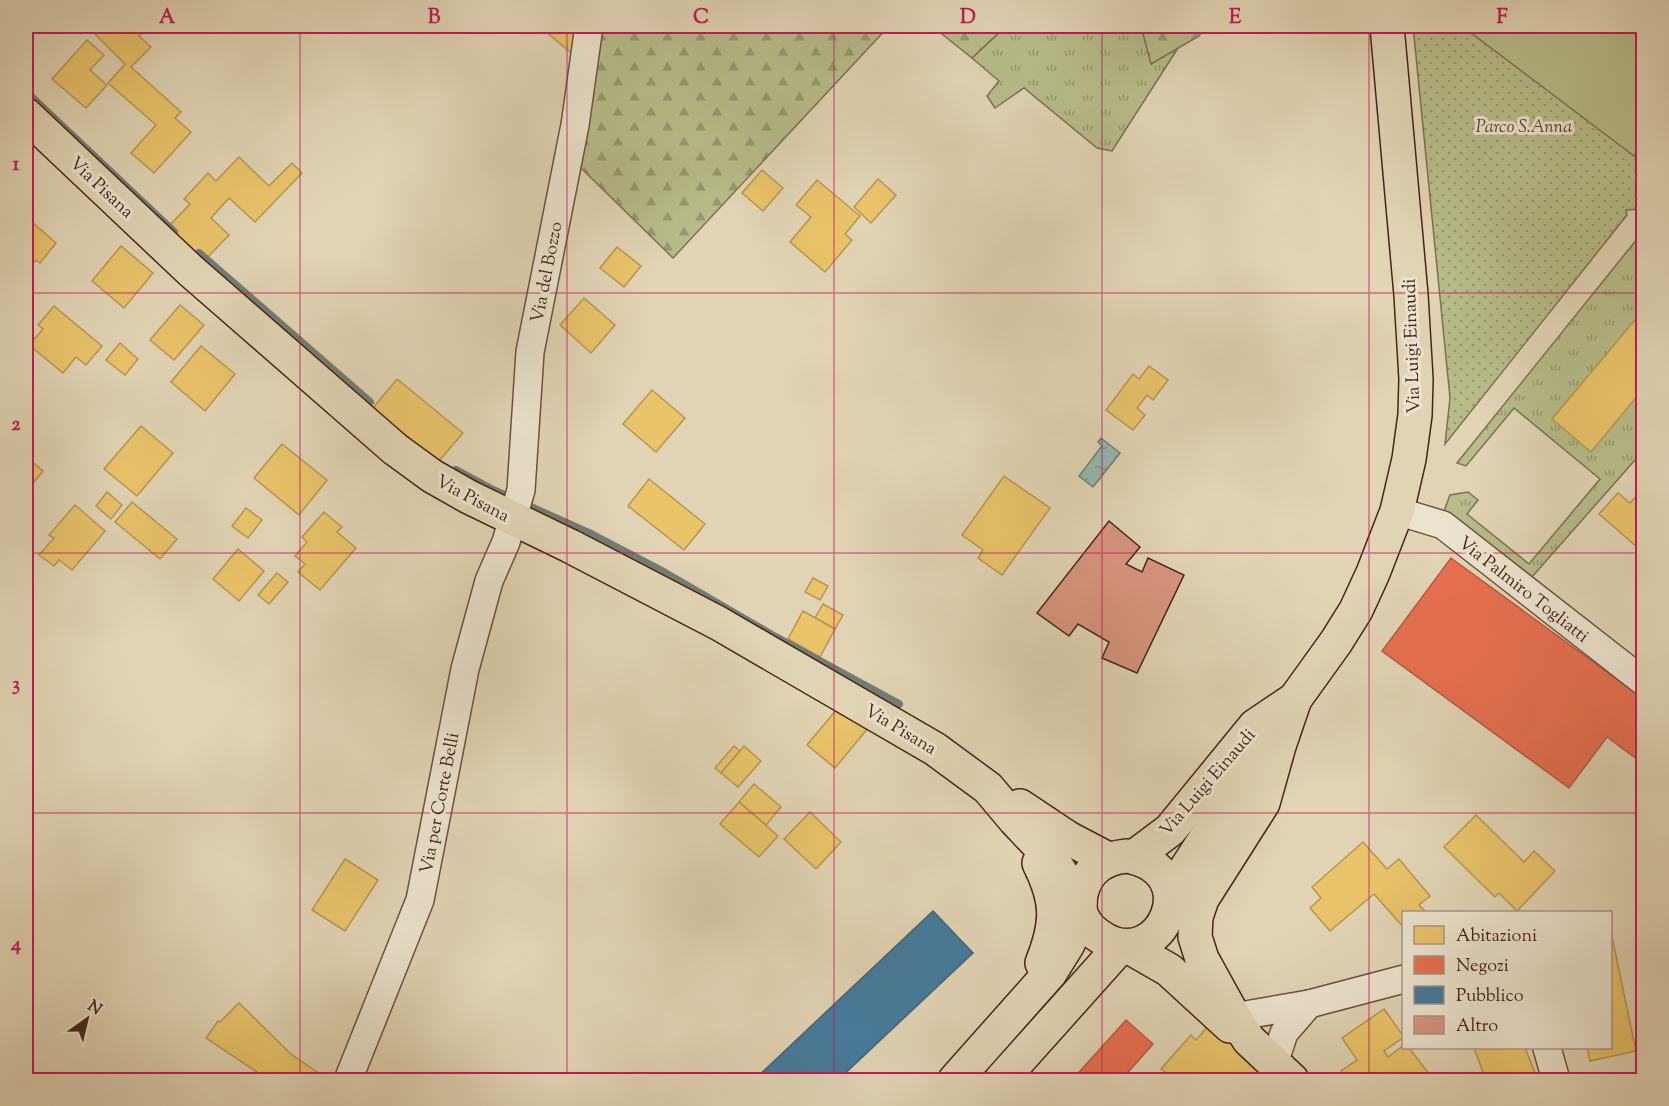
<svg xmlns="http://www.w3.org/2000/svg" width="1669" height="1106" viewBox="0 0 1669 1106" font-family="'Sorts Mill Goudy',serif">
  <defs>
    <pattern id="grass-tufts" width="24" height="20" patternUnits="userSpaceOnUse" patternTransform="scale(1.5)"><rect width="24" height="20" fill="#b7bc8a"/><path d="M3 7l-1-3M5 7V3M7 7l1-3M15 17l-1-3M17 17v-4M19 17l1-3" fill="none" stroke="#969970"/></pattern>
    <pattern id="forest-firs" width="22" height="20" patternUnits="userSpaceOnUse" patternTransform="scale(1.5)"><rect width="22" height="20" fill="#b7bc8a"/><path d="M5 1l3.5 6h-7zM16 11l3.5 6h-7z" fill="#969970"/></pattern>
    <pattern id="park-dots" width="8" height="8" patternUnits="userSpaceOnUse" patternTransform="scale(1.5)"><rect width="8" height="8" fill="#b7bc8a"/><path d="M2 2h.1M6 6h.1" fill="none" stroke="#969970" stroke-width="1.8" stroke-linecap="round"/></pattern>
    <pattern id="water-ripples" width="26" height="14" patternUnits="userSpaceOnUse" patternTransform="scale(1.5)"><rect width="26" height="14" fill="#94b8b0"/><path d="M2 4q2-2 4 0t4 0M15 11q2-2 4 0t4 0" fill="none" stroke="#7a958e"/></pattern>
  </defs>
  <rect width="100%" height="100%" fill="#e1d4b4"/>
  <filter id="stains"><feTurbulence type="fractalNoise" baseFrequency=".00333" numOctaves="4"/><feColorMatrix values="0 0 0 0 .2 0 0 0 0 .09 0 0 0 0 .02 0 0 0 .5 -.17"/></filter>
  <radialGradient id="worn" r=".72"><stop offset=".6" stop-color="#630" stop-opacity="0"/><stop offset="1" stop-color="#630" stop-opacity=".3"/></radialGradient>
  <g fill="url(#grass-tufts)" stroke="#7d7052" stroke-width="1.5">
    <path d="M1006 26H1141L1152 63 1178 48 1112 151 1097 148 1024 88 995 108 987 96 999 81 972 58Z"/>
    <path d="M1637 239 1644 245 1643 451 1531 578 1443 514 1450 495 1468 492 1478 500 1467 514 1529 564 1600 479 1514 408 1466 466 1457 463Z"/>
  </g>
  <g fill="url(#forest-firs)" stroke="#7d7052" stroke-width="1.5">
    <path d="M600 26H889L673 258 580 167Z"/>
    <path d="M932 26H1006L972 58Z"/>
    <path d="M1141 26H1205L1199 36 1151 64Z"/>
  </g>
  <path fill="url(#park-dots)" stroke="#7d7052" stroke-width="1.5" d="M1413 26H1643V209L1626 210 1627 215 1445 444 1450 398Z"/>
  <path fill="#b7bc8a" stroke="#7d7052" stroke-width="1.5" d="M1462 26H1643V144L1634 156Z"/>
  <path fill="url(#water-ripples)" stroke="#747d74" stroke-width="1.5" d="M1101 438 1120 453 1093 487 1079 476 1102 446 1098 442Z"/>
  <g fill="#e9c46a" stroke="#b79452" stroke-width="1.5">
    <path d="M103 26H150L139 36 151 47 131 67 181 112 175 118 191 132 154 173 131 153 156 125 108 83 125 64 95 34Z"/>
    <path d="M539 26H583L576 57Z"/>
    <path d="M87 40 104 55 90 70 107 85 86 108 52 79Z"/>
    <path d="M239 157 269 186 292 163 302 173 255 222 229 198 211 218 229 235 204 261 168 227 190 204 184 199 208 173 216 181Z"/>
    <path d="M762 170 783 188 763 211 742 193Z"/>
    <path d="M878 179 896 195 871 223 854 207Z"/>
    <path d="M817 180 860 216 845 234 852 240 825 272 790 242 811 217 796 205Z"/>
    <path d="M26 221 31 226 33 223 56 243 40 263 36 260 26 271Z"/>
    <path d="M121 246 153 273 124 308 92 281Z"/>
    <path d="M617 247 641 266 624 287 600 268Z"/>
    <path d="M584 298 615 325 591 353 560 325Z"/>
    <path d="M180 305 204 325 174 360 150 340Z"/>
    <path d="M54 306 102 346 86 365 76 357 63 373 29 345 43 329 38 325Z"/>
    <path d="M1644 309V388L1591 452 1552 419Z"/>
    <path d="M120 343 138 359 125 375 106 360Z"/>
    <path d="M201 346 235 374 205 411 171 382Z"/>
    <path d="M1149 366 1168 380 1153 400 1147 395 1137 408 1145 415 1133 430 1106 410 1133 374 1139 379Z"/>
    <path d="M397 379 463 433 438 462 373 408Z"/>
    <path d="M652 390 685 418 656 452 623 424Z"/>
    <path d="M141 426 173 453 137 496 104 469Z"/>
    <path d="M282 444 327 480 299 515 254 478Z"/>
    <path d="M30 460 43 471 26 492V465Z"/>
    <path d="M1004 476 1050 508 1002 575 978 558 983 550 962 535Z"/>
    <path d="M649 479 705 524 684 550 628 506Z"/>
    <path d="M1644 488V553L1599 514 1618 493 1630 503Z"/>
    <path d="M107 492 122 505 111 519 96 506Z"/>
    <path d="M132 502 177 539 160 559 115 522Z"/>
    <path d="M75 505 105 531 72 570 59 560 54 566 39 555 54 538 49 535Z"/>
    <path d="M246 508 262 520 248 538 232 526Z"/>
    <path d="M324 512 342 527 337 532 356 548 320 590 298 572 305 564 295 556 307 542 302 537Z"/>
    <path d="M238 549 264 571 239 601 213 579Z"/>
    <path d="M277 573 288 582 269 604 258 595Z"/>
    <path d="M813 578 828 586 820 600 805 592Z"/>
    <path d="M26 598 33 604 26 614Z"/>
    <path d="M823 604 843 615 835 629 815 618Z"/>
    <path d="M803 611 835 629 820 657 788 639Z"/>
    <path d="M841 704 869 727 835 768 807 745Z"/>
    <path d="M734 746 740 751 721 773 715 768Z"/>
    <path d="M744 746 761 761 738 787 721 773Z"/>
    <path d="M754 784 781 807 766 825 739 802Z"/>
    <path d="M739 802 778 836 759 857 720 824Z"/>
    <path d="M810 812 841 842 816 869 784 839Z"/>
    <path d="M1476 815 1524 862 1534 851 1555 871 1517 911 1499 893 1495 897 1444 847Z"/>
    <path d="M1363 842 1387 869 1399 859 1430 896 1419 905 1426 912H1404V928L1374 894 1330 931 1310 908 1321 898 1312 887Z"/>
    <path d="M345 859 378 880 345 931 312 910Z"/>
    <path d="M1611 932 1636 1051 1590 1061 1587 1048H1610Z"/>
    <path d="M239 1003 291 1054 326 1078 324 1080H269L206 1038 218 1021 220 1022Z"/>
    <path d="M1384 1009 1404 1037 1384 1051 1388 1057 1404 1045V1048H1409L1434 1080H1349L1341 1071 1357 1060 1342 1038Z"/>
    <path d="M1209 1025 1264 1073 1258 1080H1175L1161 1069 1191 1035 1196 1040Z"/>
    <path d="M1474 1048H1525L1538 1080H1486Z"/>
  </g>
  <g fill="#e76f51" stroke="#b65940" stroke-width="1.5">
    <path d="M1451 558 1644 699V753L1638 760 1607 737 1569 788 1382 651Z"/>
    <path d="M1126 1020 1153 1044 1121 1080H1072Z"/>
  </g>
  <path fill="#457b9d" stroke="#446176" stroke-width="1.5" d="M933 911 973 953 838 1080H754Z"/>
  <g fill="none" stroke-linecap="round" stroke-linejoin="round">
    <g stroke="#747d74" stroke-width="8">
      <path d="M26 92 174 232"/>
      <path d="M199 253 370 402"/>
      <path d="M456 470 493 490 591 534 660 570 772 635 899 704"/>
    </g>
  </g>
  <path fill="#d8957e" stroke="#43251a" stroke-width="1.5" d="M1109 521 1140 547 1126 564 1142 572 1148 558 1184 575 1137 673 1102 658 1109 642 1078 624 1069 636 1037 613Z"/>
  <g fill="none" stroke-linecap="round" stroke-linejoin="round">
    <g stroke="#6a5140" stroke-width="30">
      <g id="minor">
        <path d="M1397 511 1443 525 1644 682"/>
        <path d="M1234 1017 1309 1004 1404 979"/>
        <path d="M1547 1048 1556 1080"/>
        <path d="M1274 1064 1284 1033 1309 1004"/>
        <path d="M348 1080 420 900 465 669 489 581 506 542 521 490 530 352 575 125 589 26"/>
      </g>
    </g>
    <g stroke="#43251a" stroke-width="36">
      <g id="major">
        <path d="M26 115 191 271 395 449 432 476 469 497 570 546 718 623 935 749 988 788 1015 820 1052 859 1080 903"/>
        <path d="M1020 806 1068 838 1108 859"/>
        <path d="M1127 856C1208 871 1161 972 1104 939 1095 934 1086 926 1082 916 1079 909 1080 901 1081 894 1087 869 1104 858 1127 856Z"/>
        <path d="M1134 857 1170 830 1255 726 1295 699 1336 642 1356 610 1373 573 1397 511 1409 459 1415 415 1416 379 1411 295 1387 26"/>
        <path d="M1039 863C1058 901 1058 923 1042 963"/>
        <path d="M1171 892 1211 830 1271 757"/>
        <path d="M1129 947 1169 970 1230 1026"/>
        <path d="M1219 1001 1234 1017 1249 1040 1292 1080"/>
        <path d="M1234 1017 1202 959 1195 937 1196 917 1202 899 1263 803 1279 746 1295 699"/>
        <path d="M955 1080 1050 973 1068 944 1081 915"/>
        <path d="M1001 1080 1120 947"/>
      </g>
    </g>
    <use href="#minor" stroke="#ece3ce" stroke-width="27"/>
    <use href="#major" stroke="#e1d4b4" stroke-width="33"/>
  </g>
  <path fill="none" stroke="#c2185b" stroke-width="1.5" stroke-opacity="0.55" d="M300 26V1080M567 26V1080M834 26V1080M1102 26V1080M1369 26V1080M26 293H1644M26 553H1644M26 813H1644"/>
  <g text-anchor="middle" stroke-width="6" stroke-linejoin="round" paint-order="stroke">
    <g font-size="18" font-style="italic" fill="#5a4330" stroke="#ece3ce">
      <text x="1524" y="132">Parco S.Anna</text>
    </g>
    <g font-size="18" fill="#43251a" stroke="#ece3ce">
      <text transform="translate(102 187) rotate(43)" y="6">Via Pisana</text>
      <text transform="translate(546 272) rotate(-79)" y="6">Via del Bozzo</text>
      <text transform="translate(1411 346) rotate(-92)" y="6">Via Luigi Einaudi</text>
      <text transform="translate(473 498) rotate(28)" y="6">Via Pisana</text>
      <text transform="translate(1524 589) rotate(38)" y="6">Via Palmiro Togliatti</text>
      <text transform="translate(901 729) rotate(31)" y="6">Via Pisana</text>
      <text transform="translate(1207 782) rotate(-49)" y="6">Via Luigi Einaudi</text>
      <text transform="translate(439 803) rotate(-79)" y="6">Via per Corte Belli</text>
    </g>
  </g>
  <rect width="1669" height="1106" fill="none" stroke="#e1d4b4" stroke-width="66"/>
  <rect x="1402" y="911" width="210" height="138" fill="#ece3ce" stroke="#a89786" stroke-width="1.5"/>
  <rect x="1414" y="926" width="30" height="18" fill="#e9c46a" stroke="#a89786" stroke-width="1.5"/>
  <text x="1456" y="941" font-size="18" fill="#43251a">Abitazioni</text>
  <rect x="1414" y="956" width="30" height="18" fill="#e76f51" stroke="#a89786" stroke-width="1.5"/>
  <text x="1456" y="971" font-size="18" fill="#43251a">Negozi</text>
  <rect x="1414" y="986" width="30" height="18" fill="#457b9d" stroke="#a89786" stroke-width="1.5"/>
  <text x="1456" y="1001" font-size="18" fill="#43251a">Pubblico</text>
  <rect x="1414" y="1016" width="30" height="18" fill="#d8957e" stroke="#a89786" stroke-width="1.5"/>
  <text x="1456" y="1031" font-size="18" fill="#43251a">Altro</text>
  <g transform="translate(87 1019) rotate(34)" stroke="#ece3ce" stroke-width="4.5" paint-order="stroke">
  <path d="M0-4.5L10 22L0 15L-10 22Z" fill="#43251a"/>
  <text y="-9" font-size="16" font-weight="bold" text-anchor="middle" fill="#43251a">N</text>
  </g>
  <rect x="33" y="33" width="1603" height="1040" fill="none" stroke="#c2185b" stroke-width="2"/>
  <g font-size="20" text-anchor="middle" font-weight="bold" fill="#c2185b">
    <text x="167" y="23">A</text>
    <text x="434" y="23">B</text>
    <text x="701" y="23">C</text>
    <text x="968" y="23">D</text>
    <text x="1235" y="23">E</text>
    <text x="1502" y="23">F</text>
    <text x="16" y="170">1</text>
    <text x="16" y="430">2</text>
    <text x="16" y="690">3</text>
    <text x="16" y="950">4</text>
  </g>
  <rect width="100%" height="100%" filter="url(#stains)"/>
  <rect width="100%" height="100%" fill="url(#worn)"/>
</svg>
